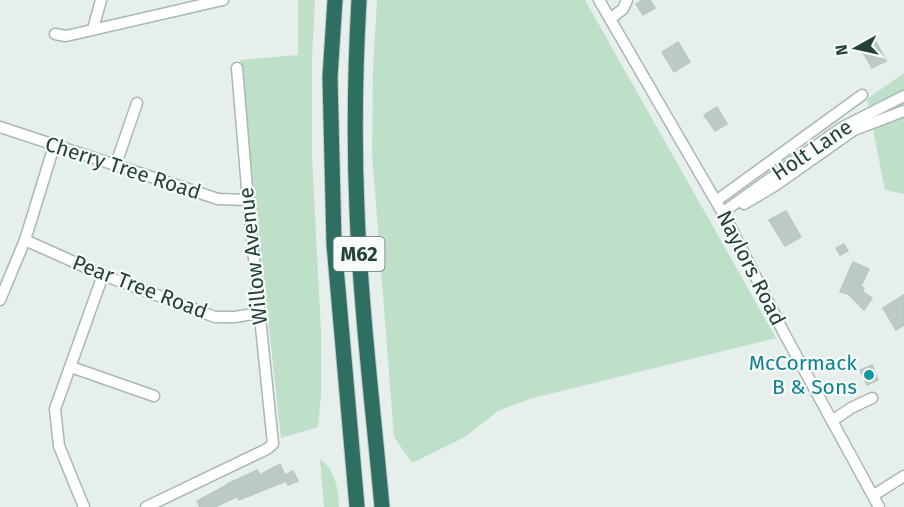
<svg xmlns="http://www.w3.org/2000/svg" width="904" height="507" viewBox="0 0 904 507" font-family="'Fira Sans',sans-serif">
  <rect width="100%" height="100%" fill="#e6efeb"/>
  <g fill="#bfe0c8">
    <path d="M298 0H315L312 57V156L321 331V395L318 427 281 438 240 60 298 55Z"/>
    <path d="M377 0H585L776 338 529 399 498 411 465 437 412 463 394 437 372 153 373 69Z"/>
    <path d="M904 73V194L885 190 867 99Z"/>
    <path d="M320 459C336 471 338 489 339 507H324Z"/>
  </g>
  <g fill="#bbcac4" stroke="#b8c9c2" stroke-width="1.5">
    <path d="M642 0H650L655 8 643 15 636 4Z"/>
    <path d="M873 36 886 61 872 68 858 44Z"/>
    <path d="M678 42 690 62 674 72 662 52Z"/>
    <path d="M717 107 727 124 715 131 704 115Z"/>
    <path d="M786 211 801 237 785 246 769 220Z"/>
    <path d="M844 244 848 251 840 255 836 248Z"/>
    <path d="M853 262 869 269 861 286 864 288 862 291 872 298 864 310 848 294 840 292Z"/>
    <path d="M904 295V325L896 330 883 308Z"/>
    <path d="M872 365 878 380 867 385 860 370Z"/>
    <path d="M280 464 285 475 293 471 298 481 288 485 286 481 239 500 238 497 234 498 215 507H200L197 501 227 485V484L257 470 260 475Z"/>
  </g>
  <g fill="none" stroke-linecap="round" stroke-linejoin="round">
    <g stroke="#a8b8b2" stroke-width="13">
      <g id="minor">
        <path d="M599 0 728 222 784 333 879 507"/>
        <path d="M610 19 623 9 627 0"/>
        <path d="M93 29 101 0"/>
        <path d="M55 34 66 36 223 0"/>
        <path d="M0 127 218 199 248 200"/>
        <path d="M116 164 137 103"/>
        <path d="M716 201 862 95"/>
        <path d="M744 204 776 185 854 130 904 111"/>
        <path d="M722 213 841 128 904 96"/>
        <path d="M25 240 103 275 215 317H235L259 313"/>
        <path d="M0 300 25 240 54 146"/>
        <path d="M71 367 154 396"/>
        <path d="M832 421 851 408 872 398"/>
        <path d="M874 495 904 476"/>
        <path d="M84 507 59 446 55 409 103 275"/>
        <path d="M146 507 267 449 273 444 248 200 237 68"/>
      </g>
    </g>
    <g stroke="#c2cac8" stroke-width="17">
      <g id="highway">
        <path d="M335 0 330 77 334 244 357 507"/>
        <path d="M359 0C355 70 354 140 357 211 361 310 373 408 382 507"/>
      </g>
    </g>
    <use href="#minor" stroke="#fff" stroke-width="10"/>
    <use href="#highway" stroke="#2f6f62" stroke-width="15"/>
  </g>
  <circle fill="#0f9aa8" stroke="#f7fbf9" stroke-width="2" cx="869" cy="375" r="6"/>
  <g text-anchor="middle" stroke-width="4.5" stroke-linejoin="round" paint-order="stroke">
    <rect fill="#f7fbf9" stroke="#637a73" stroke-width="1.5" x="333.5" y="237" width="51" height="34" rx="4.5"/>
    <g font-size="20" font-weight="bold" fill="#24423a">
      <text x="359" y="261">M62</text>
    </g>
    <g font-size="21" fill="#24423a" stroke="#f7fbf9">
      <text transform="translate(812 150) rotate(-34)" y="7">Holt Lane</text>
      <text transform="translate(123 168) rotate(18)" y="7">Cherry Tree Road</text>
      <text transform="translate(253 256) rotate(-96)" y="7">Willow Avenue</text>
      <text transform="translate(751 268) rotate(63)" y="7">Naylors Road</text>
      <text transform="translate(140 287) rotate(21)" y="7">Pear Tree Road</text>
    </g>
    <g font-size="21" fill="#0d838f" stroke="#f7fbf9" text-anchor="end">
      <text x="857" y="370">McCormack<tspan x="857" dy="24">B &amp; Sons</tspan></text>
    </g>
  </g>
  <g transform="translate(856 48) rotate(262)" stroke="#f7fbf9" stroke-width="4.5" paint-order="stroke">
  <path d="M0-4.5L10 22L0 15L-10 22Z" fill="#24423a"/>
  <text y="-9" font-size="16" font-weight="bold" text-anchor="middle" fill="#24423a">N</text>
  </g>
</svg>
